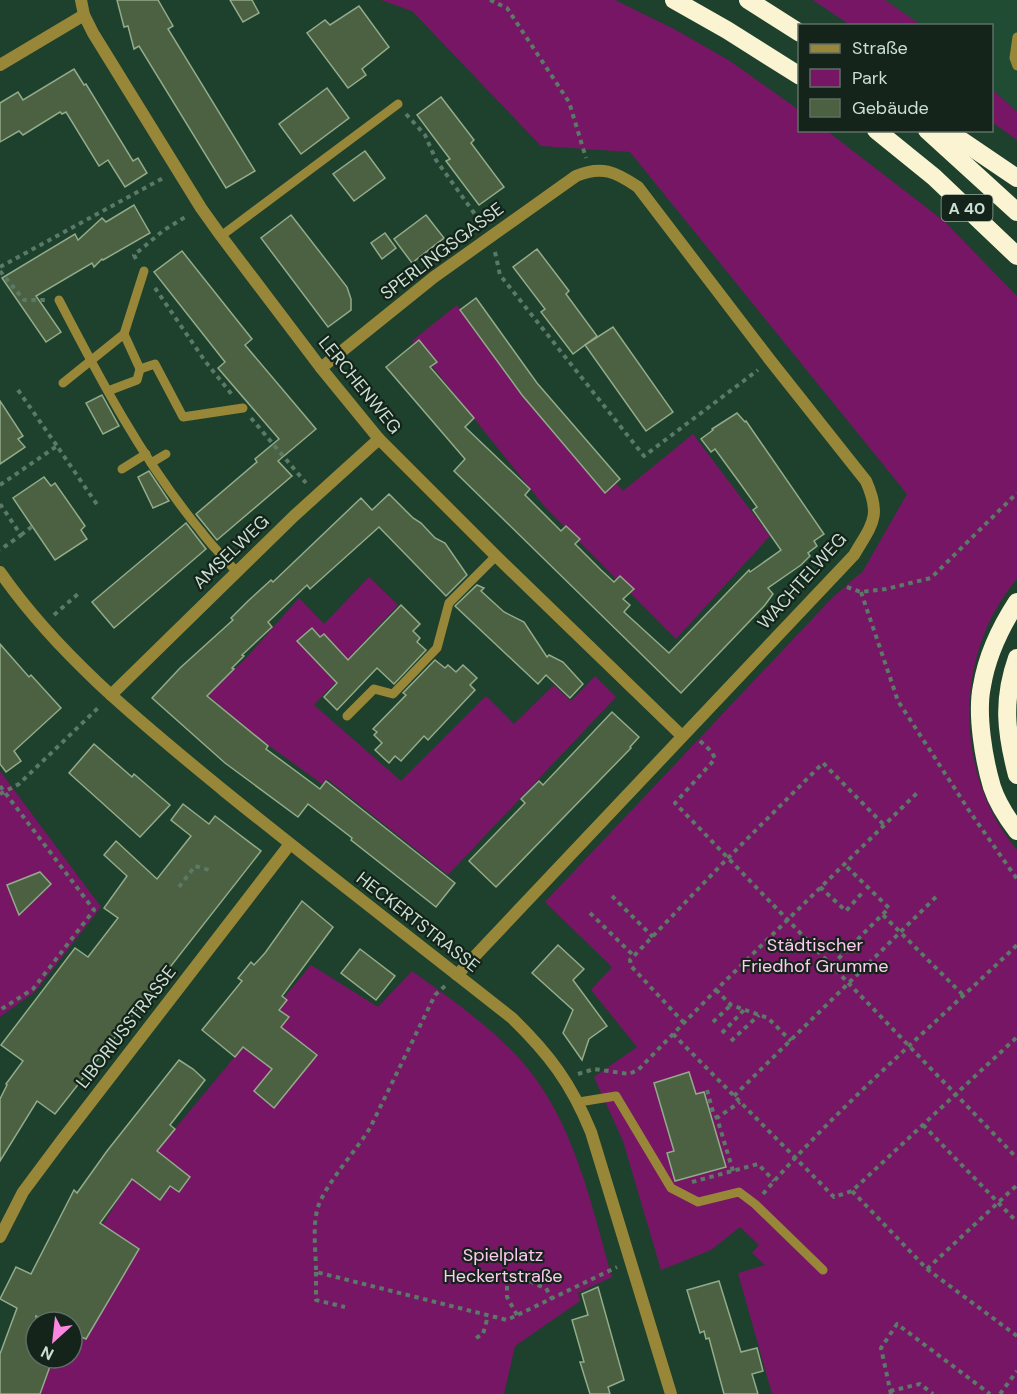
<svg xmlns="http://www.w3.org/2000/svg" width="1017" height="1394" viewBox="0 0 1017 1394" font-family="'DM Sans',sans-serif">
  <rect width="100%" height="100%" fill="#1d412c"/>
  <path fill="#204c33" d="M885 0H1017V112L992 89V26L921 25Z"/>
  <g fill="#781666">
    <path d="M381 0H615L674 29 730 61 799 110 800 130 827 131 944 221 1017 296V579C953 654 954 776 1017 850V1394H772L738 1273 765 1265 752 1253 759 1245 740 1227 711 1250 661 1270 623 1141 594 1077 637 1047 591 990 612 967 545 902 832 598 863 571 907 494 630 152 541 146 412 11Z"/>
    <path d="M813 0H885L921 25H850Z"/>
    <path d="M992 89 1017 112V140L992 122Z"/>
    <path d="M457 305 623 491 693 434 770 536 676 639 545 507 412 341Z"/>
    <path d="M369 577 398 605 356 650 361 655 314 705 401 781 486 696 514 724 554 685 571 701 595 676 616 697 448 875 327 779 322 784 249 731 208 695 246 658 299 598 324 624Z"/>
    <path d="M0 771 101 907 35 992 0 1017Z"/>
    <path d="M311 965 378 1007 412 971C445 995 479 1018 508 1047 571 1107 589 1196 612 1277L578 1293 580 1301 515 1346 504 1394H0L36 1358H72V1322H41L125 1189Z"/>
  </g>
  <g fill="#4b6142" stroke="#92ab89" stroke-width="1.5">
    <path d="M117 0H158L173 26 168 29 255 171 226 188 139 46 134 49 128 26 124 27Z"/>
    <path d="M230 0H252L259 13 243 22Z"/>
    <path d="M359 6 389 47 362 69 366 75 348 88 307 33 325 20 330 25Z"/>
    <path d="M74 69 84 85 86 84 133 161 138 158 147 173 125 187 108 160 99 166 66 112 62 114 60 112 23 135 19 131 0 142V103L18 92 23 100Z"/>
    <path d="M327 88 349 118 301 154 279 124Z"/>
    <path d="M441 97 474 140 471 143 504 187 479 205 446 161 450 159 417 115Z"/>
    <path d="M365 151 385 178 354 201 333 174Z"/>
    <path d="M134 205 150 233 103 260 102 259 94 267 92 263 36 296 61 332 46 342 2 278 75 234 78 240 102 218 106 222Z"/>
    <path d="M291 215 347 287 351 299V310L328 327 261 238Z"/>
    <path d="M426 215 444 238 412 263 394 239Z"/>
    <path d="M385 233 396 248 382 259 371 243Z"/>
    <path d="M537 249 569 291 566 294 597 336 573 354 541 312 545 309 513 267Z"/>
    <path d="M182 251 252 339 245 345 316 429 278 461 292 476 217 540 196 514 257 462 255 459 279 439 218 368 225 362 154 272Z"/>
    <path d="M476 298 537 383 620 479 605 493 522 395 460 310Z"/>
    <path d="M613 327 673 412 646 431 585 345Z"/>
    <path d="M419 340 437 362 430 367 474 418 465 427 530 489 525 495 561 531 566 526 580 539 575 544 601 570 614 582 620 576 634 589 623 599 630 605 624 612 669 653 749 570 750 572 781 550 753 510 757 507 742 486 715 449 711 452 701 439 713 430 712 429 737 413 745 422 746 421 824 534 814 541 817 546 808 553 810 556 801 565 768 588 773 594 765 605 681 693 454 471 465 459 386 367Z"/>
    <path d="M102 395 119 426 103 434 86 403Z"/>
    <path d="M0 401 23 436 18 439 25 447 0 464Z"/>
    <path d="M149 471 169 501 153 508 138 477Z"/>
    <path d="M44 477 51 486 55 483 85 526 81 530 87 539 55 560 13 498Z"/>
    <path d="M389 494 413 518 421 523 435 538 445 543 467 575 446 596 379 527 310 589 307 585 268 622 272 627 242 655 244 656 232 668 234 669 207 696 268 746 266 749 320 789 326 781 455 883 436 907 351 840 352 838 308 804 298 817 225 763 152 698 180 668 233 620 231 618 248 601 271 580 273 582 361 498 372 510Z"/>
    <path d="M186 523 206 549 114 628 92 602Z"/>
    <path d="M477 585 484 588 481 591 504 612 524 622 547 657 549 655 563 662 583 684 570 698 546 675 538 684 455 606Z"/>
    <path d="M401 605 420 624 413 631 420 638 417 642 426 650 394 684 377 668 337 710 324 697 337 683 297 641 312 628 320 637 324 634 348 660Z"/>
    <path d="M0 644 29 677 31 675 61 708 14 751 21 761 6 772 0 764Z"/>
    <path d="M435 660 445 668 448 665 456 672 463 665 477 678 470 685 475 690 428 740 424 736 401 761 395 756 389 763 375 750 382 743 374 735 377 732 373 729 406 695 403 693Z"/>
    <path d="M612 712 639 737 630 747 631 748 496 887 469 861 525 803 521 799 539 781 543 785Z"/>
    <path d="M94 744 132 777 134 774 170 805 140 837 69 773Z"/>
    <path d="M183 804 209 824 215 816 261 851 55 1114 37 1101 0 1161V1099L7 1085 6 1084 23 1061 1 1045 75 948 88 957 118 918 104 908 127 876 104 855 116 841 157 879 191 836 171 820Z"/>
    <path d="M40 872 51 884 19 915 7 885Z"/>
    <path d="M302 901 333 927 282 996 287 1000 279 1010 289 1017 281 1027 317 1055 274 1108 254 1091 272 1069 243 1047 235 1057 202 1030 242 981 238 978 251 962 254 965 265 953Z"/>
    <path d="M558 945 584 969 573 980 607 1026 589 1039 582 1060 563 1033 573 1010 532 973Z"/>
    <path d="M360 949 395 976 376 1000 341 973Z"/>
    <path d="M179 1060 193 1069 205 1080 170 1125 175 1129 157 1151 190 1177 179 1192 170 1186 160 1200 132 1179 100 1223 139 1249 86 1339 72 1333V1322H48L36 1316V1358H53L40 1394H0V1354L17 1308 0 1299 16 1267 31 1274 74 1190 77 1193 107 1151Z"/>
    <path d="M689 1072 696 1094 704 1092 726 1167 675 1181 667 1153 674 1151 654 1083Z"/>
    <path d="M719 1281 741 1352 757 1348 763 1371 752 1374 758 1394H724L709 1338 706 1339 704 1331 700 1333 687 1290Z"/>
    <path d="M598 1287 624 1380 608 1387 610 1394H590L580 1362H584L572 1320 588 1315 582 1294Z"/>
  </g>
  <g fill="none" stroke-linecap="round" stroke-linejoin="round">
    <g stroke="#5b7967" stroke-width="4" stroke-dasharray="4.5 4.5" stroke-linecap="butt">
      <path d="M490 0 507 8 569 102 586 158"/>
      <path d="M406 114 425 135 436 160 482 224"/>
      <path d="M495 252 500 275 644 456 758 370"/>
      <path d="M136 259 134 255 164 230 187 216"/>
      <path d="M0 267 165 177"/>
      <path d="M0 271 24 300H46"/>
      <path d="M155 288 205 361 233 396"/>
      <path d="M18 390 57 446"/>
      <path d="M251 418 306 483"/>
      <path d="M0 485 57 446 98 506"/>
      <path d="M0 504 21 535 0 550"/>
      <path d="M21 535 34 525"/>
      <path d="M847 587 861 592 886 589 931 578 1017 493"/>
      <path d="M861 592 898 701 970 812 1017 879"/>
      <path d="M54 615 79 593"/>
      <path d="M700 741 712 752 715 759 675 803 1017 1158"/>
      <path d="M0 786 94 910 33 989 0 1010"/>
      <path d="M0 794 19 784 100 706"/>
      <path d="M179 887 195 866 209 870"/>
      <path d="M820 887 846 911 862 893"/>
      <path d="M612 896 653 937"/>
      <path d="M590 913 634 956"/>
      <path d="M883 915 964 996"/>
      <path d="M832 965 889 908 844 864"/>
      <path d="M445 986 435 995 370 1128C356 1151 326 1183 318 1207 312 1226 316 1252 316 1272L507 1320 617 1267"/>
      <path d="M716 990 731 1005 768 1018 791 1041"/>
      <path d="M713 1022 731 1005"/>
      <path d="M684 1023 631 966 630 960 727 859 823 763 884 825"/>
      <path d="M722 1033 744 1010"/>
      <path d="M673 1034 834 1197 852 1191 1017 1037"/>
      <path d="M731 1041 759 1015"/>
      <path d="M578 1074 594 1069 629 1074 638 1070 716 990 917 793"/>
      <path d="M707 1090 713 1112 717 1118"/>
      <path d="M734 1096 939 894"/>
      <path d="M923 1125 1017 1222"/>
      <path d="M733 1171 717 1118 740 1102"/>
      <path d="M692 1182 758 1164 774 1181"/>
      <path d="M852 1191 927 1269 1017 1336"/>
      <path d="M763 1194C840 1104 932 1027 1017 945"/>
      <path d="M927 1269 1017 1185"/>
      <path d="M316 1272V1300L345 1307"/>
      <path d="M517 1315 507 1297V1282L517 1274C528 1278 534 1285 546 1288L552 1299"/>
      <path d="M476 1338 483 1334 488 1316"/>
      <path d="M890 1391 920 1384 933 1394"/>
      <path d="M891 1394 881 1348 897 1324 990 1394"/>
      <path d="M1000 1394 1017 1371"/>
    </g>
    <g stroke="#988639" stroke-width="9">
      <path d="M1017 37 1014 58 1017 66"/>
      <path d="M221 236 398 104"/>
      <path d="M59 300C100 379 143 461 200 530 211 545 224 558 236 571"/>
      <path d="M124 334 140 369 155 364 183 417 243 408"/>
      <path d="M63 383 124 334 144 271"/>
      <path d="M108 391 137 380 140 369"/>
      <path d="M151 463 166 454"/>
      <path d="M122 469 146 454"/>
      <path d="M347 716 374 689 393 694 437 648 449 603 496 556"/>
      <path d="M579 1102 616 1096 671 1188 698 1202 739 1192 755 1204 823 1270"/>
    </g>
    <g stroke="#988639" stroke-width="12">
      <path d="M81 0 84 15 93 33 201 208 221 236 321 368 379 439 496 556 682 736"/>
      <path d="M0 65 84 15"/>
      <path d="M321 368 434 277 576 176C602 165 616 172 638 187L770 360 866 481C882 517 872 524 854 555L457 975"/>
      <path d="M0 572C60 658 143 724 223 790 318 867 416 942 512 1018 549 1054 571 1083 591 1132L671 1394"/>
      <path d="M111 695 294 516 379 439"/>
      <path d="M0 1237 23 1192 61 1141 290 844"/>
    </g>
    <g stroke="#fbf4d2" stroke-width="18">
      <path d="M674 0 727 30 800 76"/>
      <path d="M748 0 800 33"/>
      <path d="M876 130 934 177 1017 256"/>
      <path d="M927 130 1017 212"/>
      <path d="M946 130 1017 178"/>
      <path d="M1017 602C1000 628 987 656 982 686 976 714 984 760 992 787 997 802 1007 818 1017 831"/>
      <path d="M1017 658C1002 700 1006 733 1017 775"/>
    </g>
  </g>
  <g text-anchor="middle" stroke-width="4.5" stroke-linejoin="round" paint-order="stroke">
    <rect fill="#14241a" stroke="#94a79b" stroke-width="1.5" x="941.5" y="195" width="51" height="26" rx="4.5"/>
    <g font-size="16" font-weight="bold" fill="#cbdfd2">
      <text x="967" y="214">A 40</text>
    </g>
    <g font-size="18" fill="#cbdfd2" stroke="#14241a">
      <text transform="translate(442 251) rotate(-37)" y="6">SPERLINGSGASSE</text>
      <text transform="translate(360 385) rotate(51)" y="6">LERCHENWEG</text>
      <text transform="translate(231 552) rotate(-44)" y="6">AMSELWEG</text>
      <text transform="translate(802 581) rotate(-48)" y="6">WACHTELWEG</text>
      <text transform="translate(418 922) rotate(38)" y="6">HECKERTSTRASSE</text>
      <text transform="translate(126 1027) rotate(-52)" y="6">LIBORIUSSTRASSE</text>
    </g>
    <g font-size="18" fill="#ffcaf0" stroke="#14241a">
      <text x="815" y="951">Städtischer<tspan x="815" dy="21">Friedhof Grumme</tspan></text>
      <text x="503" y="1261">Spielplatz<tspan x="503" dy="21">Heckertstraße</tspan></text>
    </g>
  </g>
  <rect x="798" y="24" width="195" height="108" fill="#14241a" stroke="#5d6f64" stroke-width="1.5"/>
  <rect x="810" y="44" width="30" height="9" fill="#988639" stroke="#5d6f64" stroke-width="1.5"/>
  <text x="852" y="54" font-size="18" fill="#cbdfd2">Straße</text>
  <rect x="810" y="69" width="30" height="18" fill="#781666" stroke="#5d6f64" stroke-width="1.5"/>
  <text x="852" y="84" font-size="18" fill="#cbdfd2">Park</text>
  <rect x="810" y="99" width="30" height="18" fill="#4b6142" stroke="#5d6f64" stroke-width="1.5"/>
  <text x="852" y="114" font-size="18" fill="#cbdfd2">Gebäude</text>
  <g transform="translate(54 1340) rotate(207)"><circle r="28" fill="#14241a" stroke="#5d6f64" stroke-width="1.5"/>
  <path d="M0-4.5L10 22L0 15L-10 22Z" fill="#fd86e1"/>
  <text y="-9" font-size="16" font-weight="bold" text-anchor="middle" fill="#cbdfd2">N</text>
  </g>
</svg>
